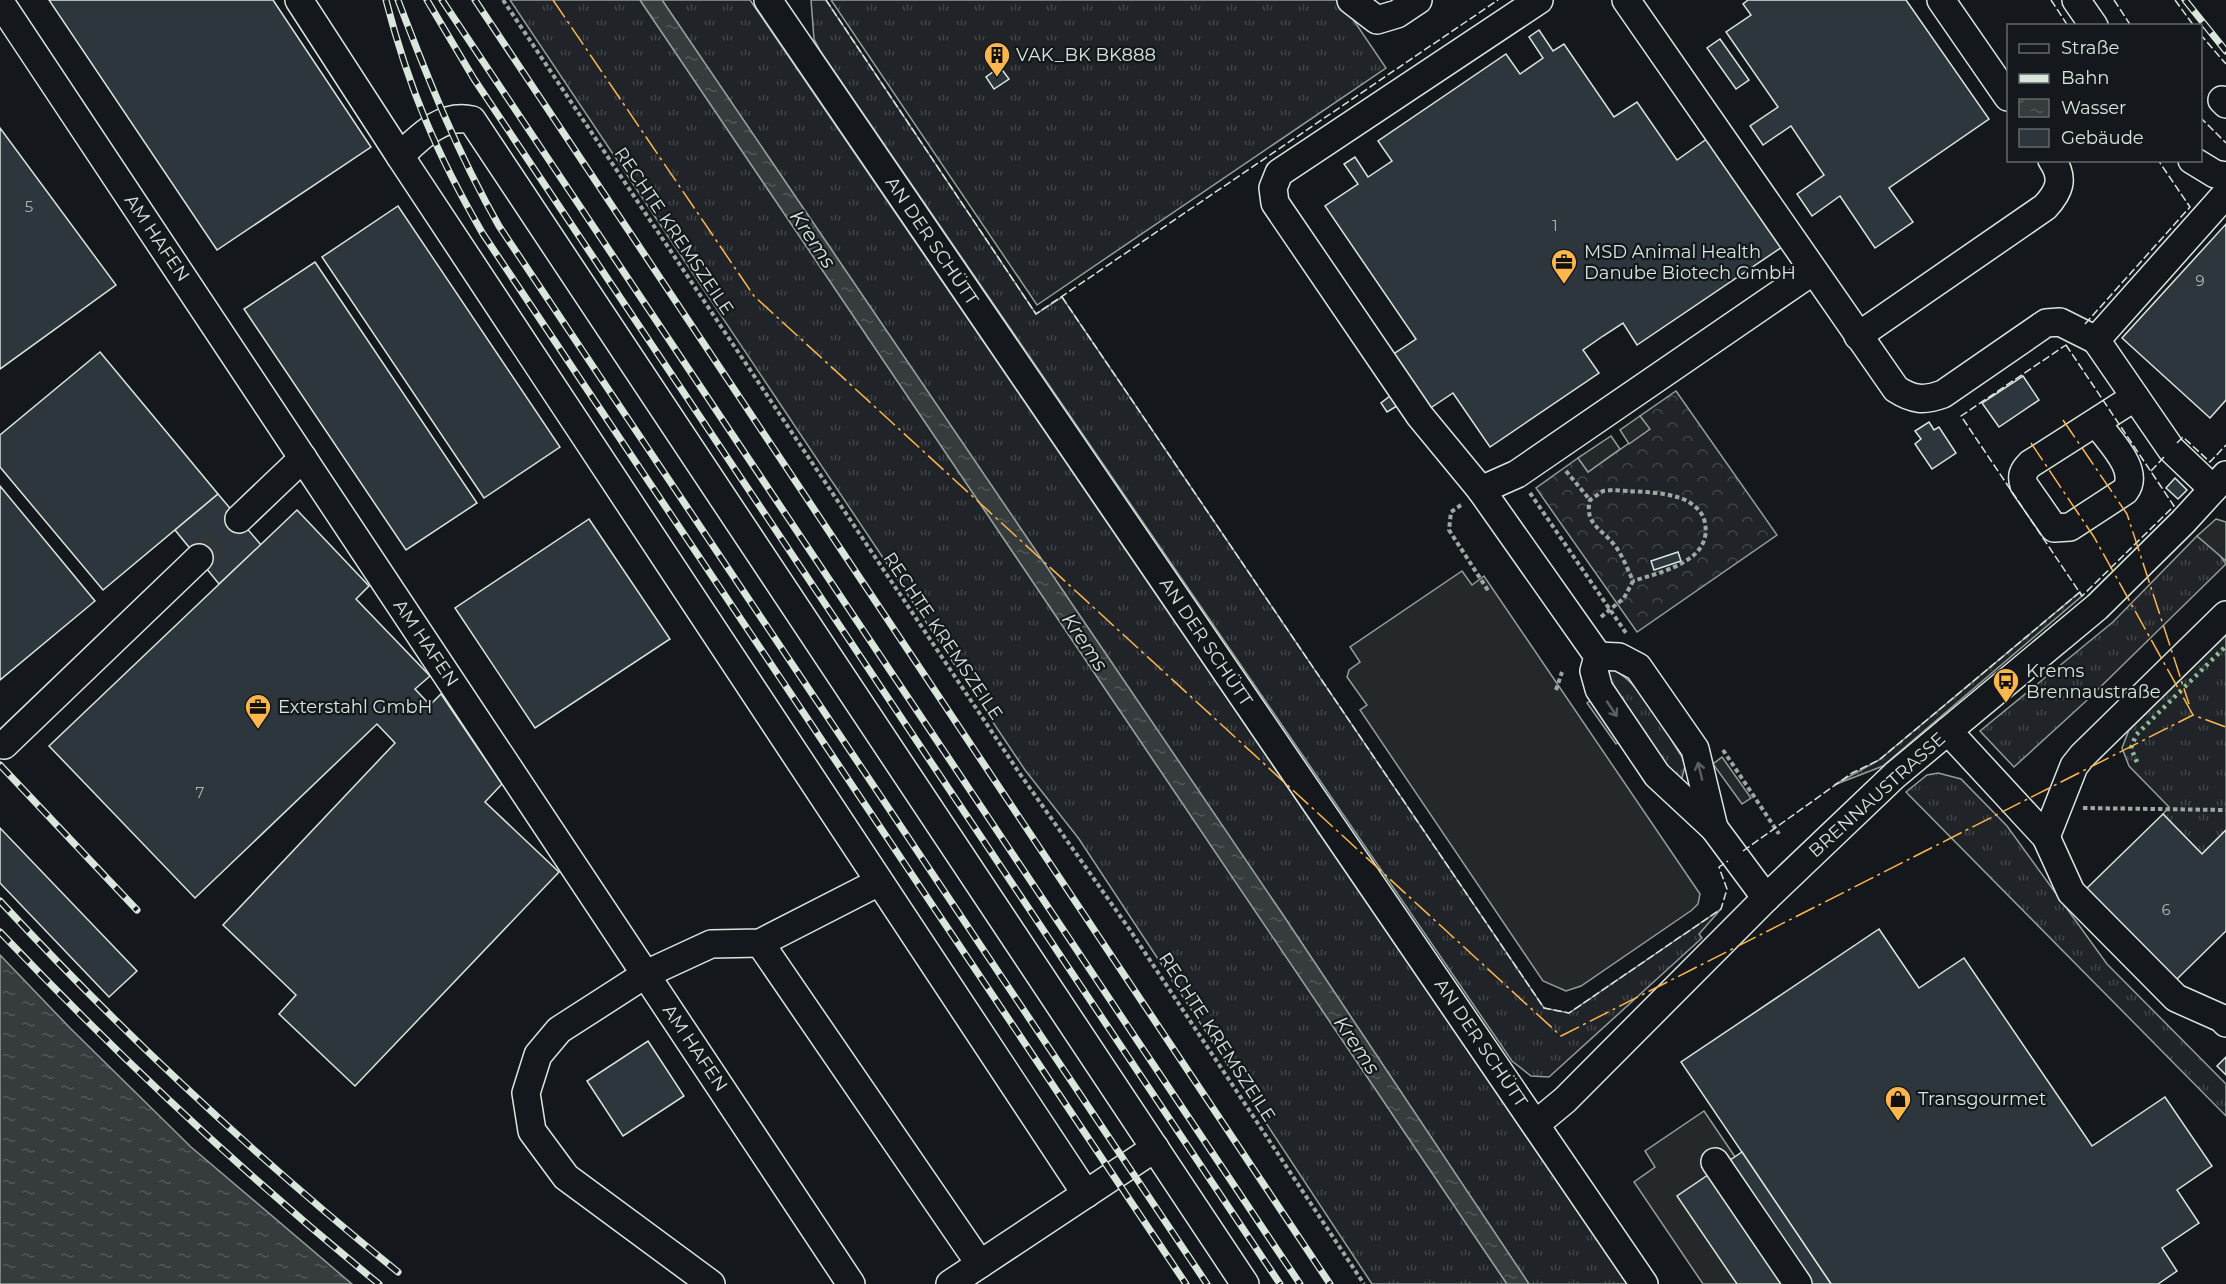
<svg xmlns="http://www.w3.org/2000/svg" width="2226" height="1284" viewBox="0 0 2226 1284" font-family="Montserrat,sans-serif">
  <defs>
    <pattern id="grass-tufts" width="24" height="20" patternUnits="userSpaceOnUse" patternTransform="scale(1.5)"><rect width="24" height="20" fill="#202428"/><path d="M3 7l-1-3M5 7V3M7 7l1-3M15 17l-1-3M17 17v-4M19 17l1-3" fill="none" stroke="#404447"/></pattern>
    <pattern id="forest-crowns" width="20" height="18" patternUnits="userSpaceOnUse" patternTransform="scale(1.5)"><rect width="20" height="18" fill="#202428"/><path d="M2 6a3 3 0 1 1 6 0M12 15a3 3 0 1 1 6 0" fill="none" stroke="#404447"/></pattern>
    <pattern id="water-ripples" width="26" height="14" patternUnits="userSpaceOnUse" patternTransform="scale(1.5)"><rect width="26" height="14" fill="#363b3e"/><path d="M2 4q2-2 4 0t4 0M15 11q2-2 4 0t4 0" fill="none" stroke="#525759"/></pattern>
  </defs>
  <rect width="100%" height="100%" fill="#14181c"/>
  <g fill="url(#grass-tufts)" stroke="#939e99" stroke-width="1.5">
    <path d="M510 0H640L1507 1284H1372L1079 839 1025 770Z"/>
    <path d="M662 0H750L1627 1284H1529L1281 912Z"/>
    <path d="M811 0H826L1036 314 1062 297 1544 1008 1569 1013 1721 909 1699 934 1702 938 1549 1077 1531 1076 1512 1061 821 52 814 39Z"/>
    <path d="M831 0H1340L1386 68 1037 305Z"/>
    <path d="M2197 536 2216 550 2226 564 2084 703 2014 767 1980 731 2113 622Z"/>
    <path d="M2080 592 2082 596 1883 766 1834 785 1879 760Z"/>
    <path d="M2226 635V830L2202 854 2163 814 2169 807 2129 766 2122 748 2129 730Z"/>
    <path d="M1609 669C1637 675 1666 733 1682 757L1685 766 1682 778H1672L1606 676Z"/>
    <path d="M1938 773 1961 779 2007 826 2107 964 2226 1084V1116L1906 792 1927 775Z"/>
  </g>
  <path fill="url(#forest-crowns)" stroke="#939e99" stroke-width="1.5" d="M1676 391 1777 535 1637 632 1536 488 1578 458 1588 472 1649 429 1640 416Z"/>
  <g fill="#24282b" stroke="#939e99" stroke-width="1.5">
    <path d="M1640 416 1650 429 1629 444 1620 430Z"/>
    <path d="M1611 436 1620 449 1588 472 1578 458Z"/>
    <path d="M2216 519 2226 522V561L2197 536Z"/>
    <path d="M1462 571 1472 585 1484 576 1700 894 1698 904 1692 910 1581 986 1566 991 1543 981 1360 710 1367 705 1347 677 1349 670 1360 662 1350 647Z"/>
    <path d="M1596 697 1625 738 1616 744 1587 703Z"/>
    <path d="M1722 757 1751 798 1742 804 1713 764Z"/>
    <path d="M1704 1111 1821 1284H1703L1634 1182 1655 1167 1645 1151Z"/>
  </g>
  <g fill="url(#water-ripples)" stroke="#939e99" stroke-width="1.5">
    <path d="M640 0H662L1281 912 1529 1284H1507Z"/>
    <path d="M0 955 70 1028 191 1147 352 1284H0Z"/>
  </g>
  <g fill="#2c363c" stroke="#d8e6dc" stroke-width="1.5">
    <path d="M49 0H273L371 147 217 250Z"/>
    <path d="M1748 0H1906L1989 119 1889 188 1913 222 1875 248 1840 196 1812 216 1797 194 1824 175 1791 126 1763 145 1750 126 1778 107 1726 32 1751 15 1743 4Z"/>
    <path d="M1539 30 1553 51 1564 44 1614 117 1637 102 1677 160 1711 136 1785 245 1637 345 1623 323 1603 336 1583 350 1599 373 1490 447 1453 393 1426 411 1389 357 1416 339 1325 206 1358 184 1344 164 1355 157 1368 177 1392 161 1378 141 1506 54 1520 74 1543 58 1529 37Z"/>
    <path d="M1720 39 1749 80 1736 89 1707 48Z"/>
    <path d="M1000 67 1009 79 994 89 986 77Z"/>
    <path d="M0 128 116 285 0 369Z"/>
    <path d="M398 206 560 447 484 498 322 257Z"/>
    <path d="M2226 224V400L2210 418 2122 338Z"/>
    <path d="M315 262 477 503 406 550 244 309Z"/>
    <path d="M100 352 218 494 103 590 0 467V435Z"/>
    <path d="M2023 376 2039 400 1999 427 1982 403Z"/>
    <path d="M1390 396 1397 406 1387 412 1381 403Z"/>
    <path d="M1929 422 1934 430 1939 427 1956 453 1932 469 1915 444 1921 439 1915 431Z"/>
    <path d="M2175 478 2187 490 2178 499 2166 488Z"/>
    <path d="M0 486 95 601 0 680Z"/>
    <path d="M218 494 261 545 219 584 175 530Z"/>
    <path d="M297 510 369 586 356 599 430 676 415 689 430 705 441 694 502 784 485 802 559 872 355 1086 279 1014 296 995 223 925 395 743 377 724 195 898 49 746Z"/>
    <path d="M589 519 670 639 535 728 455 608Z"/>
    <path d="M1678 552 1681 561 1654 570 1651 561Z"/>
    <path d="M2163 814 2202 854 2226 830V931L2176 980 2086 889Z"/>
    <path d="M0 828 137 971 109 997 0 883Z"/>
    <path d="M1879 929 1919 988 1964 958 2092 1146 2165 1097 2212 1166 2177 1190 2199 1223 2162 1248 2177 1271 2158 1284H1831L1681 1062Z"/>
    <path d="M648 1041 684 1096 623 1136 587 1081Z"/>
    <path d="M2226 1057V1075L2217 1066Z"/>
    <path d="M1742 1152 1831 1284H1737L1677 1196Z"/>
  </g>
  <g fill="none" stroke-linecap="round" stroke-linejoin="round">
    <path stroke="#313739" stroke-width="27" stroke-dasharray="27 14" stroke-linecap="butt" d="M199 558 239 519"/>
    <g stroke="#d8e6dc" stroke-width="30">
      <g id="minor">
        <path d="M299 0 400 156"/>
        <path d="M768 0 1644 1284"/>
        <path d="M1351 0 1377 20 1397 14 1418 0"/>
        <path d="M1539 0 1279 173 1273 188 1275 203 1420 416 1481 490 1598 656 1594 671 1599 689 1657 775 1714 828 1766 898"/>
        <path d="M1626 0 1896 389C1913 400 1924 401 1943 394L2046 323 2060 322 2096 340"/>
        <path d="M1941 0 2008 97"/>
        <path d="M2076 0 2094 26"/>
        <path d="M0 2 851 1284"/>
        <path d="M2222 100 2226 104"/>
        <path d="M2192 160 2215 174 2226 176"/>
        <path d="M1858 336 2045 207C2059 192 2065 179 2052 160"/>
        <path d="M2096 422C2108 440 2141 470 2125 491L2070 527 2054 528 2024 485C2021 476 2023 471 2030 464L2135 397"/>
        <path d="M2213 489 2171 449 2096 340 2226 194"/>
        <path d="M1481 490 1517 474 1813 271"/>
        <path d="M239 519 303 458"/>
        <path d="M1598 656 1619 657 1638 667 1695 749 1714 828"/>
        <path d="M1948 731 2046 837 2071 892 2176 998 2221 1018 2226 1023"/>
        <path d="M4 745 199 558"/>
        <path d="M2046 837 2074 766 2082 756 2226 615"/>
        <path d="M760 943 980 1264"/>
        <path d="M1536 1124 1565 1100 1766 898 1895 775 2097 607 2183 522 2226 475"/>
        <path d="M1715 1162 1798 1284"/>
        <path d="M1086 1194 400 156C420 137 442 113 472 120L1245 1284"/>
        <path d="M711 1284 566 1177 532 1131 526 1093 538 1055 559 1030 646 974 711 944 760 943 879 882"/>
        <path d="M950 1284 1155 1148"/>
      </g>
    </g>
    <g stroke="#9da8a2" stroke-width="4" stroke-dasharray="4.5 3" stroke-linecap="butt">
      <path d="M503 0 1020 774 1130 930 1364 1284"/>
      <path d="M1566 471 1590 500"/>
      <path d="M1530 493 1626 633"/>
      <path d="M1461 505 1451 512 1449 530 1489 592"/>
      <path d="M1601 617 1624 598 1633 581C1628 570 1623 557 1616 547 1603 529 1584 525 1590 500L1603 491 1613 490C1633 492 1657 491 1677 497 1687 499 1701 509 1704 519 1716 561 1661 572 1633 581"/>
      <path d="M1556 690 1562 672"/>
      <path d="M1723 750 1779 834"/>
      <path d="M2083 808 2226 810"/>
    </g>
    <use href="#minor" stroke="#14181c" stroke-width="27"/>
    <g stroke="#d8e6dc" stroke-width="7">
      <g id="rail">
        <path d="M386 0C409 89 437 155 483 234L1186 1284"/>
        <path d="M398 0C428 79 457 152 499 226L1207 1284"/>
        <path d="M427 0 474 79 1280 1284"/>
        <path d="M442 0 1300 1284"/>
        <path d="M475 0 1330 1284"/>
        <path d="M2185 0 2226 51"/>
        <path d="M0 765 137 910"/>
        <path d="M0 901C123 1034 257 1158 398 1272"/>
        <path d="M0 932C119 1057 245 1175 379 1284"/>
      </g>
    </g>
    <use href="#rail" stroke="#14181c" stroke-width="4.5" stroke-dasharray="14" stroke-linecap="butt"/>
    <path stroke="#8ac095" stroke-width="4.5" stroke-dasharray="3 4.5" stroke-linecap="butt" d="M2137 762 2131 748 2136 735 2226 646"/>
    <g stroke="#d8e6dc" stroke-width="1.5" stroke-dasharray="8 3" stroke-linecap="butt">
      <path d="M826 0 1036 314 1498 0"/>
      <path d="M2051 0 2068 26"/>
      <path d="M2114 0 2131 26"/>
      <path d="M2175 0 2194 26"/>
      <path d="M2200 34 2226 64"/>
      <path d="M2200 117 2226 143"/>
      <path d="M1062 297 1544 1008 1569 1013 1721 909 1727 889 1719 867 1728 861"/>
      <path d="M2085 324 2190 207 2158 160"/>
      <path d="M2066 345 2174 506 2082 596 1961 416Z"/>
      <path d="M2177 443 2183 437 2210 462 2226 445"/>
      <path d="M2151 471 2165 456"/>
      <path d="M1743 851 1852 773 1879 760 2080 592"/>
    </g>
    <g stroke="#ffb74d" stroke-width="1.5" stroke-dasharray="21 4.5 3 4.5" stroke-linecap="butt">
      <path d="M553 0 754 296 1561 1036 2193 715"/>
      <path d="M2063 420 2127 514 2189 704"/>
      <path d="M2031 443 2094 537 2193 715 2226 727"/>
    </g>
  </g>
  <defs><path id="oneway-shaft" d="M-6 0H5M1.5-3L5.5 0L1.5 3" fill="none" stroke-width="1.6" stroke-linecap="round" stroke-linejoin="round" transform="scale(1.5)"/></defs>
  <g stroke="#59605f">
    <use href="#oneway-shaft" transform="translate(1612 709) rotate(56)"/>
    <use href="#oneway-shaft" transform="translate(1700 771) rotate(-104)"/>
  </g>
  <defs>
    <g id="building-pin" transform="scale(1.35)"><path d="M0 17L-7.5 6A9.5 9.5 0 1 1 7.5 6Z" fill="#ffb74d" stroke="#14181c"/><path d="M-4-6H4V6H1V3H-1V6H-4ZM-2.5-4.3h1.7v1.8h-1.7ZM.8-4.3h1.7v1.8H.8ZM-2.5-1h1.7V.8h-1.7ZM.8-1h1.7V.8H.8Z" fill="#111"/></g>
    <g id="office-pin" transform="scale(1.35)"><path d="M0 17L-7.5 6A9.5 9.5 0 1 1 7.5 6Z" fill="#ffb74d" stroke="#14181c"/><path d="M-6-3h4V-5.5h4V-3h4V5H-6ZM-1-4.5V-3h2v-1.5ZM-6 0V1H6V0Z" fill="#111"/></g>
    <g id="bus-pin" transform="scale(1.35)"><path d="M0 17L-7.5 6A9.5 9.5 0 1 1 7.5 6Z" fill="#ffb74d" stroke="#14181c"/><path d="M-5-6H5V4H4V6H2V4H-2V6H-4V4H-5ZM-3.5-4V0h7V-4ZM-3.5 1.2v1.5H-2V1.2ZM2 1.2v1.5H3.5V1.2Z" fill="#111"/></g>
    <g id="shop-pin" transform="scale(1.35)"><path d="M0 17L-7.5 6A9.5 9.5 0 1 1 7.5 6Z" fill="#ffb74d" stroke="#14181c"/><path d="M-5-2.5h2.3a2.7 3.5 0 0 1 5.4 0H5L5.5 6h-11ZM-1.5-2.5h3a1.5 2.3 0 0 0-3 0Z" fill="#111"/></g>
  </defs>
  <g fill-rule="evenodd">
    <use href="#building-pin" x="997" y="55"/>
    <use href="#office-pin" x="1564" y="262"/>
    <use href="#bus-pin" x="2006" y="681"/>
    <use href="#office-pin" x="258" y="707"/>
    <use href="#shop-pin" x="1898" y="1099"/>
  </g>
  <g text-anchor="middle" stroke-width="4.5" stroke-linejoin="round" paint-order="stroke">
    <g font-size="15" fill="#adbab4">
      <text x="29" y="212">5</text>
      <text x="1555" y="231">1</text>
      <text x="2200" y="286">9</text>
      <text x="200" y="798">7</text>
      <text x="2166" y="915">6</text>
    </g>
    <g font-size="18" fill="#d8e6dc" stroke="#14181c" text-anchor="start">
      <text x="1016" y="61">VAK_BK BK888</text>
      <text x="1584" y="258">MSD Animal Health<tspan x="1584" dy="21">Danube Biotech GmbH</tspan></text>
      <text x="2026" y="677">Krems<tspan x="2026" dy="21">Brennaustraße</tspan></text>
      <text x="278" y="713">Exterstahl GmbH</text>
      <text x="1918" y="1105">Transgourmet</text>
    </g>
    <g font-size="18" fill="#d8e6dc" stroke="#14181c">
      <text transform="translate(674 231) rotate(56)" y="6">RECHTE KREMSZEILE</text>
      <text transform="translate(157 238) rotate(56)" y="6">AM HAFEN</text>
      <text transform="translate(932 241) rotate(56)" y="6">AN DER SCHÜTT</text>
      <text transform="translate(943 636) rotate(56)" y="6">RECHTE KREMSZEILE</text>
      <text transform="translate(1206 642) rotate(56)" y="6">AN DER SCHÜTT</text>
      <text transform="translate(426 643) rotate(56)" y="6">AM HAFEN</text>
      <text transform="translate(1877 795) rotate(-42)" y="6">BRENNAUSTRASSE</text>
      <text transform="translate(1217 1037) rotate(57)" y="6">RECHTE KREMSZEILE</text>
      <text transform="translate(1481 1043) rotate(56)" y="6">AN DER SCHÜTT</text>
      <text transform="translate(695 1048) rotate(56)" y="6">AM HAFEN</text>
    </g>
    <g font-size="20" font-style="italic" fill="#d8e6dc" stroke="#14181c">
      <text transform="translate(813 239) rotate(56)" y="7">Krems</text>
      <text transform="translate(1085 642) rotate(56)" y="7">Krems</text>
      <text transform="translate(1357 1045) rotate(56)" y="7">Krems</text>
    </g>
  </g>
  <rect x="2007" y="24" width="195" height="138" fill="#14181c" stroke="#626a69" stroke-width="1.5"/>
  <rect x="2019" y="44" width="30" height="9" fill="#14181c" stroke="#626a69" stroke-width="1.5"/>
  <text x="2061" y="54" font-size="18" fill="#d8e6dc">Straße</text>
  <rect x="2019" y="74" width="30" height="9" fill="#d8e6dc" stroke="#626a69" stroke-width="1.5"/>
  <text x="2061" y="84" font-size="18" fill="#d8e6dc">Bahn</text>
  <rect x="2019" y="99" width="30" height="18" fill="url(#water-ripples)" stroke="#626a69" stroke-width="1.5"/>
  <text x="2061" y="114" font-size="18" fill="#d8e6dc">Wasser</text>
  <rect x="2019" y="129" width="30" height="18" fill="#2c363c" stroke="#626a69" stroke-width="1.5"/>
  <text x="2061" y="144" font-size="18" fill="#d8e6dc">Gebäude</text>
</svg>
